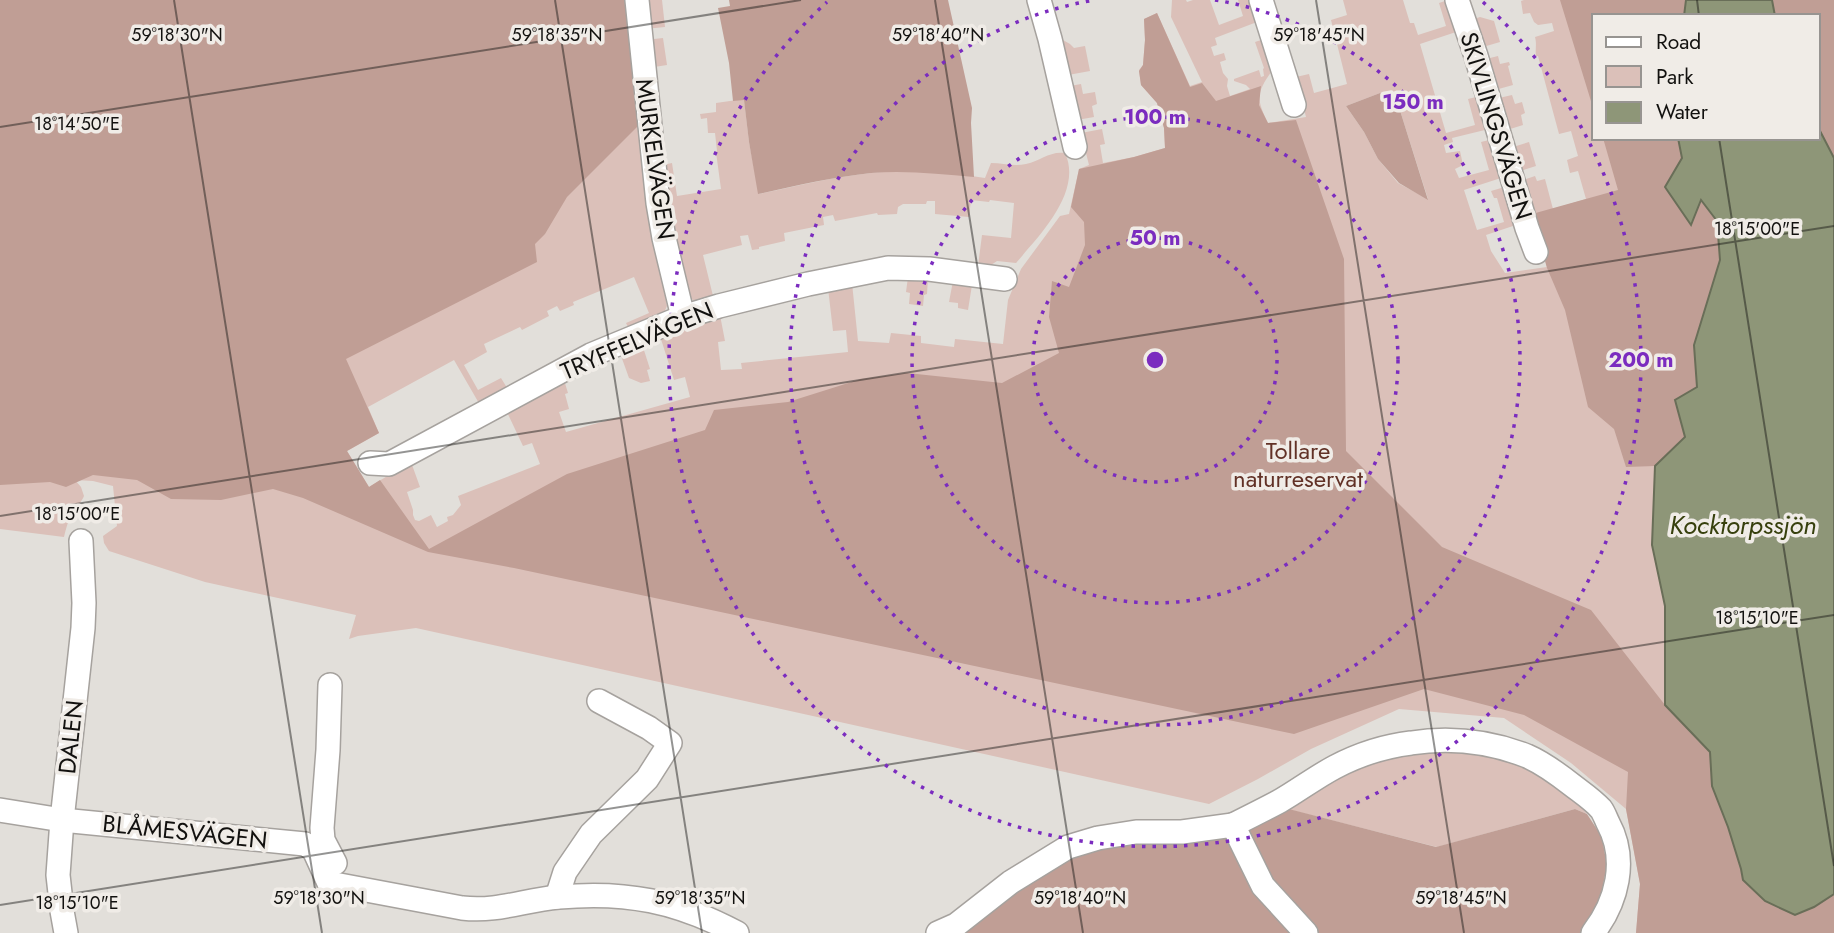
<svg xmlns="http://www.w3.org/2000/svg" width="1834" height="933" viewBox="0 0 1834 933" font-family="Jost,sans-serif">
  <rect width="100%" height="100%" fill="#e2dfda"/>
  <g fill="#dbc0b9" fill-rule="evenodd">
    <path d="M0 0H628L639 125 649 210 667 306 662 317 629 329 626 323 649 313 634 277 573 302 574 305 560 311 557 306 547 311 549 316 522 330 520 327 484 344 487 352 464 365 478 390 501 378 509 391 480 405 454 360 368 407 379 433 347 451 369 487 411 462 420 487 407 492 413 510V515L415 520 419 521 431 515 437 527 448 521 447 517 453 515 461 505 458 496 540 464 532 443 523 446 507 412 564 380 568 393 565 394 569 409 559 412 566 432 690 397 685 377 674 380 660 336 720 315 725 341 718 342 721 370 742 369 741 363 848 352 846 330 833 331 828 288 852 283 858 341 889 343 891 333 921 336V343L954 347 955 339 1003 344 1008 300 1021 269 1060 216 1069 214 1079 169 1089 165 1081 133 1102 129 1105 144 1100 145 1103 163 1134 157 1165 148 1164 128 1157 103 1141 85 1139 70 1143 65 1145 40 1144 19 1157 13 1190 86 1202 82 1171 17 1172 0H1186L1187 2 1193 0H1210L1219 25 1243 16 1238 0H1250L1257 22 1215 38 1217 45 1211 47 1214 56 1224 53 1226 60 1220 62 1223 73 1228 79 1227 86 1230 96 1250 89 1246 85 1234 81V79L1259 70 1261 77 1264 76 1263 69 1264 68 1255 42 1264 39 1274 68C1257 92 1255 97 1268 123L1306 117 1296 77 1309 74 1314 93 1347 84 1331 20 1347 15 1343 0H1403L1410 23H1414L1418 35 1446 26 1439 3 1448 0 1459 31 1420 44 1446 133 1475 125 1468 99 1480 96 1489 129 1452 138 1453 142 1444 145 1446 153 1460 151 1463 165 1455 169 1459 178 1489 170 1481 142 1493 139 1504 177 1464 190 1477 230 1504 222 1497 198H1494L1491 191 1508 186 1519 224 1486 235 1491 251 1505 273 1547 267 1523 180 1535 176 1537 181 1545 179 1553 209 1586 199 1578 171 1570 173 1567 160 1578 156 1571 131 1559 134 1538 56H1536C1535 49 1537 45 1535 37L1554 31 1552 23 1538 25 1534 22 1530 13 1523 14 1521 1 1524 0H1725L1732 16H1594V138H1788L1834 240V933H1636L1640 884 1626 809 1571 763 1504 718 1399 709 1311 749 1258 779 1209 804 416 628 358 636 349 639 356 615 205 582 109 551 104 543 103 536 117 526 113 486 93 481 75 480 81 487 84 496C81 503 77 506 73 512 68 520 66 529 64 537L0 529ZM1392 92 1398 104 1428 199 1398 183 1378 159 1364 132 1346 106 1380 93Z"/>
    <path d="M641 0H662L665 27 645 29Z"/>
    <path d="M1480 17 1494 21 1500 42 1483 47 1474 19Z"/>
    <path d="M663 38 667 65 648 68 645 40Z"/>
    <path d="M1063 40 1070 44 1074 48 1085 46 1090 71 1068 75 1060 41Z"/>
    <path d="M1498 56 1500 64 1509 62 1510 65 1508 66 1513 85 1495 90 1486 59Z"/>
    <path d="M1081 84 1083 94 1095 92 1097 104 1092 106 1094 117 1077 120 1070 86Z"/>
    <path d="M1512 95 1515 104 1522 102 1525 113 1521 115 1523 125 1507 130 1499 98Z"/>
    <path d="M744 99 749 142 759 194C796 186 833 177 871 173 908 169 948 173 985 178L991 163C1003 163 1014 167 1026 164 1041 161 1049 151 1065 153 1083 192 1039 236 1016 263L997 261 988 267 978 266 982 235 1011 238 1014 203 990 200 989 202 971 200 969 217 935 214V201H927L926 204H903L898 207 897 214 878 215 877 213 835 221 833 215 823 217 824 225 784 233 785 241 759 247V249L752 250 748 235 740 236 742 245 703 255 714 300C704 302 697 305 688 296L658 166 672 163 677 196 721 189 716 152 717 151 715 133H708L707 118 701 119 700 114 716 112V103Z"/>
    <path d="M1529 142 1536 166 1520 171 1513 147Z"/>
    <path d="M908 277 928 278 927 294 924 295 923 306 909 304 910 293 906 292Z"/>
    <path d="M953 281 972 285 968 310 958 308V303L949 302Z"/>
    <path d="M642 344 650 369 647 370 650 381 641 383 629 378 620 353Z"/>
    <path d="M1441 747 1527 761 1571 795 1587 814 1575 809 1437 847 1287 809 1358 764Z"/>
  </g>
  <g fill="#c09e95">
    <path d="M0 0H628L639 125 567 197 545 234 535 244 537 262 346 359 379 433 347 451 369 487 380 480 429 549 567 474 705 430 714 410 788 402 861 379 907 373 1002 383 1059 353 1049 317 1052 281 1069 287 1085 245 1084 222 1071 207 1079 169 1134 157 1165 148 1164 128 1157 103 1141 85 1139 71 1143 65 1145 40 1144 19 1157 13 1190 87 1202 83 1216 101 1261 86 1259 105 1268 123 1296 120 1344 259 1346 451 1442 547 1591 610 1665 705 1710 752 1712 786 1728 827 1741 869 1743 880 1814 907 1834 894V933H1636L1640 884 1626 809 1628 772 1524 715 1424 689 1294 734 514 568 428 552 303 498 273 489 221 500 171 499 137 480 93 475 66 487 50 482 0 485Z"/>
    <path d="M729 0H948L972 108 971 123 974 177C940 174 905 170 871 173 833 177 795 186 758 194L749 142 744 100 733 101 729 63 718 8 730 6Z"/>
    <path d="M1560 0H1686L1684 16H1594V111Z"/>
    <path d="M1772 0H1834V158L1818 127V16H1775Z"/>
    <path d="M1392 92 1398 104 1428 200 1399 183 1378 159 1364 132 1346 106 1380 93Z"/>
    <path d="M1603 138H1678L1682 158 1690 225 1700 199 1717 221 1720 260 1694 345 1697 387 1675 400 1685 437 1655 466 1626 467 1614 429 1588 407 1565 310 1547 268 1532 214 1618 190Z"/>
    <path d="M1285 808 1436 847 1575 809 1587 814 1602 837 1607 866 1598 909 1582 933H964L1012 890 1053 864 1098 848 1201 840Z"/>
  </g>
  <g fill="#8e9678" stroke="#696e58" stroke-width="2">
    <path d="M1686 0H1772L1775 16H1684Z"/>
    <path d="M1818 127 1834 158V894L1814 907 1795 915 1765 901 1743 880 1741 869 1728 827 1712 786 1710 752 1665 705V606L1652 545 1655 466 1685 437 1675 400 1697 387 1694 345 1720 260 1717 221 1701 200 1691 225 1665 187 1682 158 1678 138H1818Z"/>
  </g>
  <g fill="none" stroke-linecap="round" stroke-linejoin="round">
    <g stroke="#a6a29e" stroke-width="26">
      <g id="minor">
        <path d="M637 0 658 203 664 238 683 317"/>
        <path d="M1039 0 1050 39 1075 147"/>
        <path d="M1261 0 1294 105"/>
        <path d="M1457 0 1476 56 1527 228 1536 252"/>
        <path d="M370 463 389 464 591 355 683 317 719 306 808 284 888 268 929 269 1005 279"/>
        <path d="M330 685 328 750 322 828 323 840 335 863"/>
        <path d="M0 810 62 820 305 844 314 850 329 883 462 908C499 912 523 900 559 897 626 891 677 901 737 933"/>
        <path d="M1233 825C1249 817 1265 809 1280 801 1299 790 1316 777 1335 767 1358 755 1386 746 1411 743 1450 737 1491 742 1527 756 1543 763 1558 774 1572 785 1581 792 1593 800 1601 809 1604 813 1606 819 1608 823 1628 860 1617 902 1593 933"/>
        <path d="M557 897 565 872 591 834 647 779 670 743 649 728 599 701"/>
        <path d="M66 933 62 911 58 875 62 820 83 628 84 603 81 541"/>
        <path d="M938 933 956 925 1011 882 1068 847 1098 838 1136 832H1182L1233 825 1263 886 1306 933"/>
      </g>
    </g>
    <use href="#minor" stroke="#fff" stroke-width="23"/>
  </g>
  <path fill="none" stroke="#12110f" stroke-width="2" stroke-opacity="0.45" d="M174 0 322 933M555 0 702 933M935 0 1083 933M1316 0 1464 933M1697 0 1699 16M0 127 801 0M1719 138 1834 866M0 516 1834 226M0 905 1834 615"/>
  <g fill="none" stroke="#7b2cbf" stroke-width="3.5" stroke-dasharray="3.5 7">
    <circle cx="1155" cy="360" r="122"/>
    <circle cx="1155" cy="360" r="243"/>
    <path d="M1215 0A365 365 0 1 1 1095 0"/>
    <path d="M1483 2A486 486 0 1 1 827 2"/>
  </g>
  <g text-anchor="middle" stroke-width="7" stroke-linejoin="round" paint-order="stroke">
    <g font-size="24" fill="#12110f" stroke="#f0ece7">
      <text transform="translate(1496 126) rotate(73)" y="8">SKIVLINGSVÄGEN</text>
      <text transform="translate(655 159) rotate(82)" y="8">MURKELVÄGEN</text>
      <text transform="translate(637 341) rotate(-23)" y="8">TRYFFELVÄGEN</text>
      <text transform="translate(71 737) rotate(-84)" y="8">DALEN</text>
      <text transform="translate(185 832) rotate(6)" y="8">BLÅMESVÄGEN</text>
    </g>
    <g font-size="24" fill="#613126" stroke="#f0ece7">
      <text x="1298" y="459">Tollare<tspan x="1298" dy="28">naturreservat</tspan></text>
    </g>
    <g font-size="26" font-style="italic" fill="#37400d" stroke="#f0ece7">
      <text x="1743" y="534">Kocktorpssjön</text>
    </g>
  </g>
  <g font-size="18" text-anchor="middle" fill="#12110f" stroke="#f0ece7" stroke-width="7" stroke-linejoin="round" paint-order="stroke">
    <text x="177" y="41">59°18'30"N</text>
    <text x="938" y="41">59°18'40"N</text>
    <text x="557" y="41">59°18'35"N</text>
    <text x="1319" y="41">59°18'45"N</text>
    <text x="77" y="130">18°14'50"E</text>
    <text x="1757" y="235">18°15'00"E</text>
    <text x="77" y="520">18°15'00"E</text>
    <text x="1757" y="624">18°15'10"E</text>
    <text x="319" y="904">59°18'30"N</text>
    <text x="700" y="904">59°18'35"N</text>
    <text x="1080" y="904">59°18'40"N</text>
    <text x="1461" y="904">59°18'45"N</text>
    <text x="77" y="909">18°15'10"E</text>
  </g>
  <circle cx="1155" cy="360" r="10" fill="#7b2cbf" stroke="#f0ece7" stroke-width="3.5"/>
  <g font-size="21" text-anchor="middle" font-weight="bold" fill="#7b2cbf" stroke="#f0ece7" stroke-width="7" stroke-linejoin="round" paint-order="stroke">
    <text x="1413" y="109">150 m</text>
    <text x="1155" y="124">100 m</text>
    <text x="1155" y="245">50 m</text>
    <text x="1641" y="367">200 m</text>
  </g>
  <rect x="1592" y="14" width="228" height="126" fill="#f0ece7" stroke="#979491" stroke-width="2"/>
  <rect x="1606" y="37" width="35" height="10" fill="#ffffff" stroke="#979491" stroke-width="2"/>
  <text x="1656" y="49" font-size="21" fill="#12110f">Road</text>
  <rect x="1606" y="66" width="35" height="21" fill="#dbc0b9" stroke="#979491" stroke-width="2"/>
  <text x="1656" y="84" font-size="21" fill="#12110f">Park</text>
  <rect x="1606" y="102" width="35" height="21" fill="#8e9678" stroke="#979491" stroke-width="2"/>
  <text x="1656" y="119" font-size="21" fill="#12110f">Water</text>
</svg>
